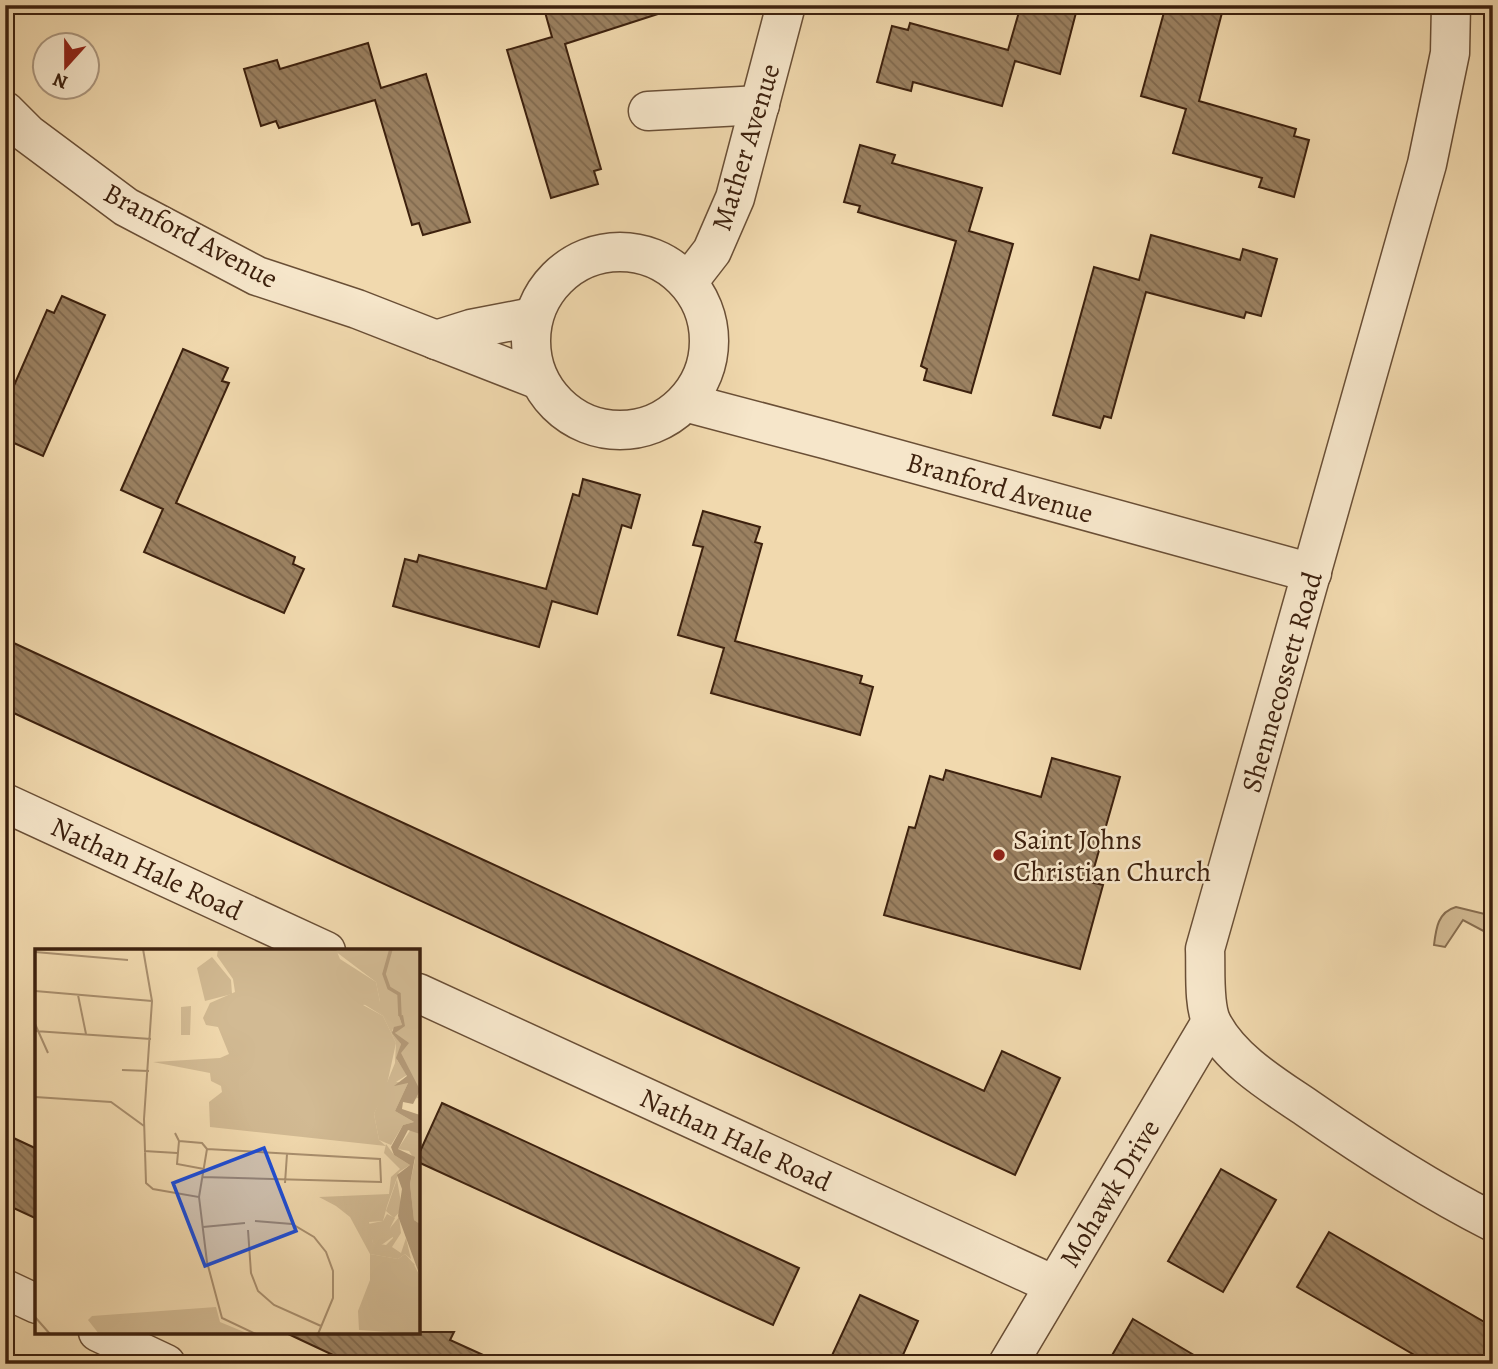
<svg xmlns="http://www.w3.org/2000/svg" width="1498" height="1369" viewBox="0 0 1498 1369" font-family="Alegreya,serif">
  <defs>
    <pattern id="building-back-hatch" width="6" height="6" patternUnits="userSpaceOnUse" patternTransform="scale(1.75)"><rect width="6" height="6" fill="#9b8161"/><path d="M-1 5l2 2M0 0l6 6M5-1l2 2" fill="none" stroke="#80694e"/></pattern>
  </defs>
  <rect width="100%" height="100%" fill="#f1d9ae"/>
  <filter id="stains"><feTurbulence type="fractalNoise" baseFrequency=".00286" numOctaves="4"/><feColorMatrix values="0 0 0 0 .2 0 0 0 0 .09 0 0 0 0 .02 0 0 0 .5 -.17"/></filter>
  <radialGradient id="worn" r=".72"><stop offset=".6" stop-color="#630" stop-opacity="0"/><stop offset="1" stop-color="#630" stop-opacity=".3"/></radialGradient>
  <path fill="#d2ba93" stroke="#886e50" stroke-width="2" d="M1456 907 1493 916V936L1463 920 1445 947 1434 945C1436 928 1438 912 1456 907Z"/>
  <g fill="url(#building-back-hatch)" stroke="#3d210e" stroke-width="2">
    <path d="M543 5H663L664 12 565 44 601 169 594 171 598 184 551 198 507 50 552 37Z"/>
    <path d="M1021 5H1078L1060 74 1015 61 1002 106 913 82 911 91 877 82 892 26 908 30 910 23 1008 50Z"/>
    <path d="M1166 5H1224L1199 101 1296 129 1294 136 1309 140 1294 197 1259 187 1262 178 1173 153 1186 109 1141 96Z"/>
    <path d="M368 43 381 88 426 74 470 222 423 235 419 223 412 225 375 100 279 128 276 121 261 126 244 69 277 60 280 69Z"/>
    <path d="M860 145 895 155 892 163 982 188 969 231 1013 244 971 393 924 380 927 369 921 366 956 241 858 212 860 206 844 202Z"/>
    <path d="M1151 235 1240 260 1243 249 1277 259 1261 316 1246 312 1244 318 1146 292 1111 418 1104 416 1100 428 1053 415 1094 267 1139 280Z"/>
    <path d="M62 296 105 315 43 456 5 439V406L47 310 54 313Z"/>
    <path d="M183 349 228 368 222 381 229 383 176 503 295 557 293 564 304 569 284 613 144 552 163 509 121 490Z"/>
    <path d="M583 479 640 495 631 528 622 525 597 614 552 601 539 647 393 606 405 559 417 562 419 555 546 589 573 494 579 496Z"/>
    <path d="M703 511 760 527 755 542 762 544 735 641 862 676 860 683 873 687 860 735 711 693 724 648 678 635 703 547 693 545Z"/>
    <path d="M5 639 984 1091 1002 1051 1060 1078 1015 1175 5 709Z"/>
    <path d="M1052 758 1120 777 1090 882 1103 885 1080 969 884 915 909 827 915 828 930 776 943 780 946 770 1041 797Z"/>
    <path d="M442 1103 799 1268 773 1325 418 1162V1156Z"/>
    <path d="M5 1134 37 1149V1219L5 1204Z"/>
    <path d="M1221 1169 1276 1200 1223 1292 1168 1261Z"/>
    <path d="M1329 1232 1493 1327V1364H1430L1297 1287Z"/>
    <path d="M860 1295 918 1321 899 1364H828Z"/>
    <path d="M1133 1319 1209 1364H1107Z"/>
    <path d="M284 1332H454L450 1340 503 1364H352Z"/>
  </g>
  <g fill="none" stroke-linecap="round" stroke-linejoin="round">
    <g stroke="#6a4f36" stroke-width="41">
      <g id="minor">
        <path d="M1451 5 1450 53 1427 164 1205 949C1206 969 1203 1005 1212 1023 1231 1060 1273 1085 1307 1108 1366 1149 1428 1189 1493 1222"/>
        <path d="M5 111 28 134 126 207 257 276 357 309 539 380"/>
        <path d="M648 111 760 105"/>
        <circle cx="620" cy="341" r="89"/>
        <path d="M688 282 712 251 735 198 786 5"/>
        <path d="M436 340 471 329 533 317"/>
        <path d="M688 403 828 440 1312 573"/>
        <path d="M5 803 326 951"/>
        <path d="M418 993 1054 1285"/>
        <path d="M5 1289 37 1304"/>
        <path d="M98 1332 166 1364"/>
        <path d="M1008 1364 1211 1022"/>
      </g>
    </g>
    <use href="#minor" stroke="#f6e6ca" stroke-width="38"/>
  </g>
  <circle fill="#8f2418" stroke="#f6e6ca" stroke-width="2.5" cx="999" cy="855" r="7"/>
  <g text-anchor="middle" stroke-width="5" stroke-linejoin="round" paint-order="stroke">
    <g font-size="28" fill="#3d210e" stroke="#f6e6ca">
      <text transform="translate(745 147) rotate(-73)" y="10">Mather Avenue</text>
      <text transform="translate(191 235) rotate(28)" y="10">Branford Avenue</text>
      <text transform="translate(1000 487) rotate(16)" y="10">Branford Avenue</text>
      <text transform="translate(1281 682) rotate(-74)" y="10">Shennecossett Road</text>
      <text transform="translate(147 868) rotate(25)" y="10">Nathan Hale Road</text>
      <text transform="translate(736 1139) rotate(25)" y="10">Nathan Hale Road</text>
      <text transform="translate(1109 1193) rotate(-59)" y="10">Mohawk Drive</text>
    </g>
    <g font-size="28" fill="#3d210e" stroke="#f6e6ca" text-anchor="start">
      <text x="1013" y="849">Saint Johns<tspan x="1013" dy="32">Christian Church</tspan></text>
    </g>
  </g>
  <g transform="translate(35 949)">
    <rect width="385" height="385" fill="#f1d9ae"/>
    <path d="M177 8 196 31 197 45 170 52 162 19ZM351 195 359 206 375 216 364 223 352 257H301L284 248 354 245 356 228 365 220 349 204ZM352 265 360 269 355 279 359 287 345 297 338 294 333 275 348 272ZM335 305 363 310 370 305 380 316 335 337ZM181 358 185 373 214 385H64L53 371 57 367Z" fill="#d2ba93"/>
    <path d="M183 0H301L305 10 341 33 345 53 328 56 348 67 361 94 351 140 339 165 344 191 351 197 175 178 174 153 187 143 186 137 176 132 175 124 118 113 185 109 194 105 183 78 171 76 168 69 175 54 200 43 198 30 182 7ZM327 254 352 257 348 272 334 273 338 294 351 296 358 289 355 279 364 268 366 284 357 298 366 304 371 289 376 310 370 305 363 310 335 305 315 268 301 257Z" fill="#d2ba93"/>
    <path d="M385 0 370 77 364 67 367 76 357 81 366 95 362 111 372 126 361 133 373 134 360 162 379 173 368 176 356 196 344 191 339 165 360 114 361 94 348 67 327 54 329 49 345 53 341 33 300 2ZM376 180 385 185V275L379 271 375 235 380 211 374 202 363 200ZM362 230 367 260 359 269 351 262Z" fill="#d2ba93"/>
    <path d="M346 0H385V149L372 150 375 126 364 108 368 97 359 86 369 72 362 60 364 44 354 34ZM156 57 155 86H146V58ZM342 313 378 314 385 327V385L324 381 323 362Z" fill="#d2ba93"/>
    <path d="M368 66 370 77 360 84 374 94 366 104 385 141 378 155 368 153 367 160 385 166V185L373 181 363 200 380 208 375 235 379 271 385 275V327L363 267 367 240 362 226 375 216 359 206 356 198 368 176 379 173 360 162 373 134 359 137 372 127 361 109 366 95 357 84 359 78 367 76 364 67Z" fill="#b49a78"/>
    <path fill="none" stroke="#b49a78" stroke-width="3.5" d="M356 0 349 25 354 39 364 45 365 67"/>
    <path fill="none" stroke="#a98f6e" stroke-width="2" d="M108 0 117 52 109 170 111 234 118 240 164 248 172 313 187 369 221 385M0 3 93 11M0 42 117 52M43 46 51 85M0 75 13 104M0 82 116 90M87 121 114 122M0 148 76 153 109 177M140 184 144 192 142 215 169 220M144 192 167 194 172 200M109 202 142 204M167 228 346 233 345 210 172 200M250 234 252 205M164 248 172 200M220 272 257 275 279 288 291 303 298 322V349L283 385M168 278 210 274M213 281 216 324 223 342 239 356 286 377M0 368 15 385"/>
    <path fill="#1d4ed8" fill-opacity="0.15" stroke="#1d4ed8" stroke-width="3.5" d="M229 199 261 282 170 317 138 234Z"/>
    <rect width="385" height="385" fill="none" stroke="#3d210e" stroke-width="3.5"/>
  </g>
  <rect width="1498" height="1369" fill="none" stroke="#f1d9ae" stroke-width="28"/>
  <rect x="7" y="7" width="1484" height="1355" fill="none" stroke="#3d210e" stroke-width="3.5"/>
  <rect x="14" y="14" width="1470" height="1341" fill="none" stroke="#3d210e" stroke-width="2"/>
  <g transform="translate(66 66) rotate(201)"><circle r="33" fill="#f6e6ca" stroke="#ac977f" stroke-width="2"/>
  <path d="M0-5L12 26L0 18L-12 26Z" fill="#8f2418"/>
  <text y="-10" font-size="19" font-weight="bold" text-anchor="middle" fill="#3d210e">N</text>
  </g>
  <rect width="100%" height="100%" filter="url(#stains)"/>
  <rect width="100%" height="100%" fill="url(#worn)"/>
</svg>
